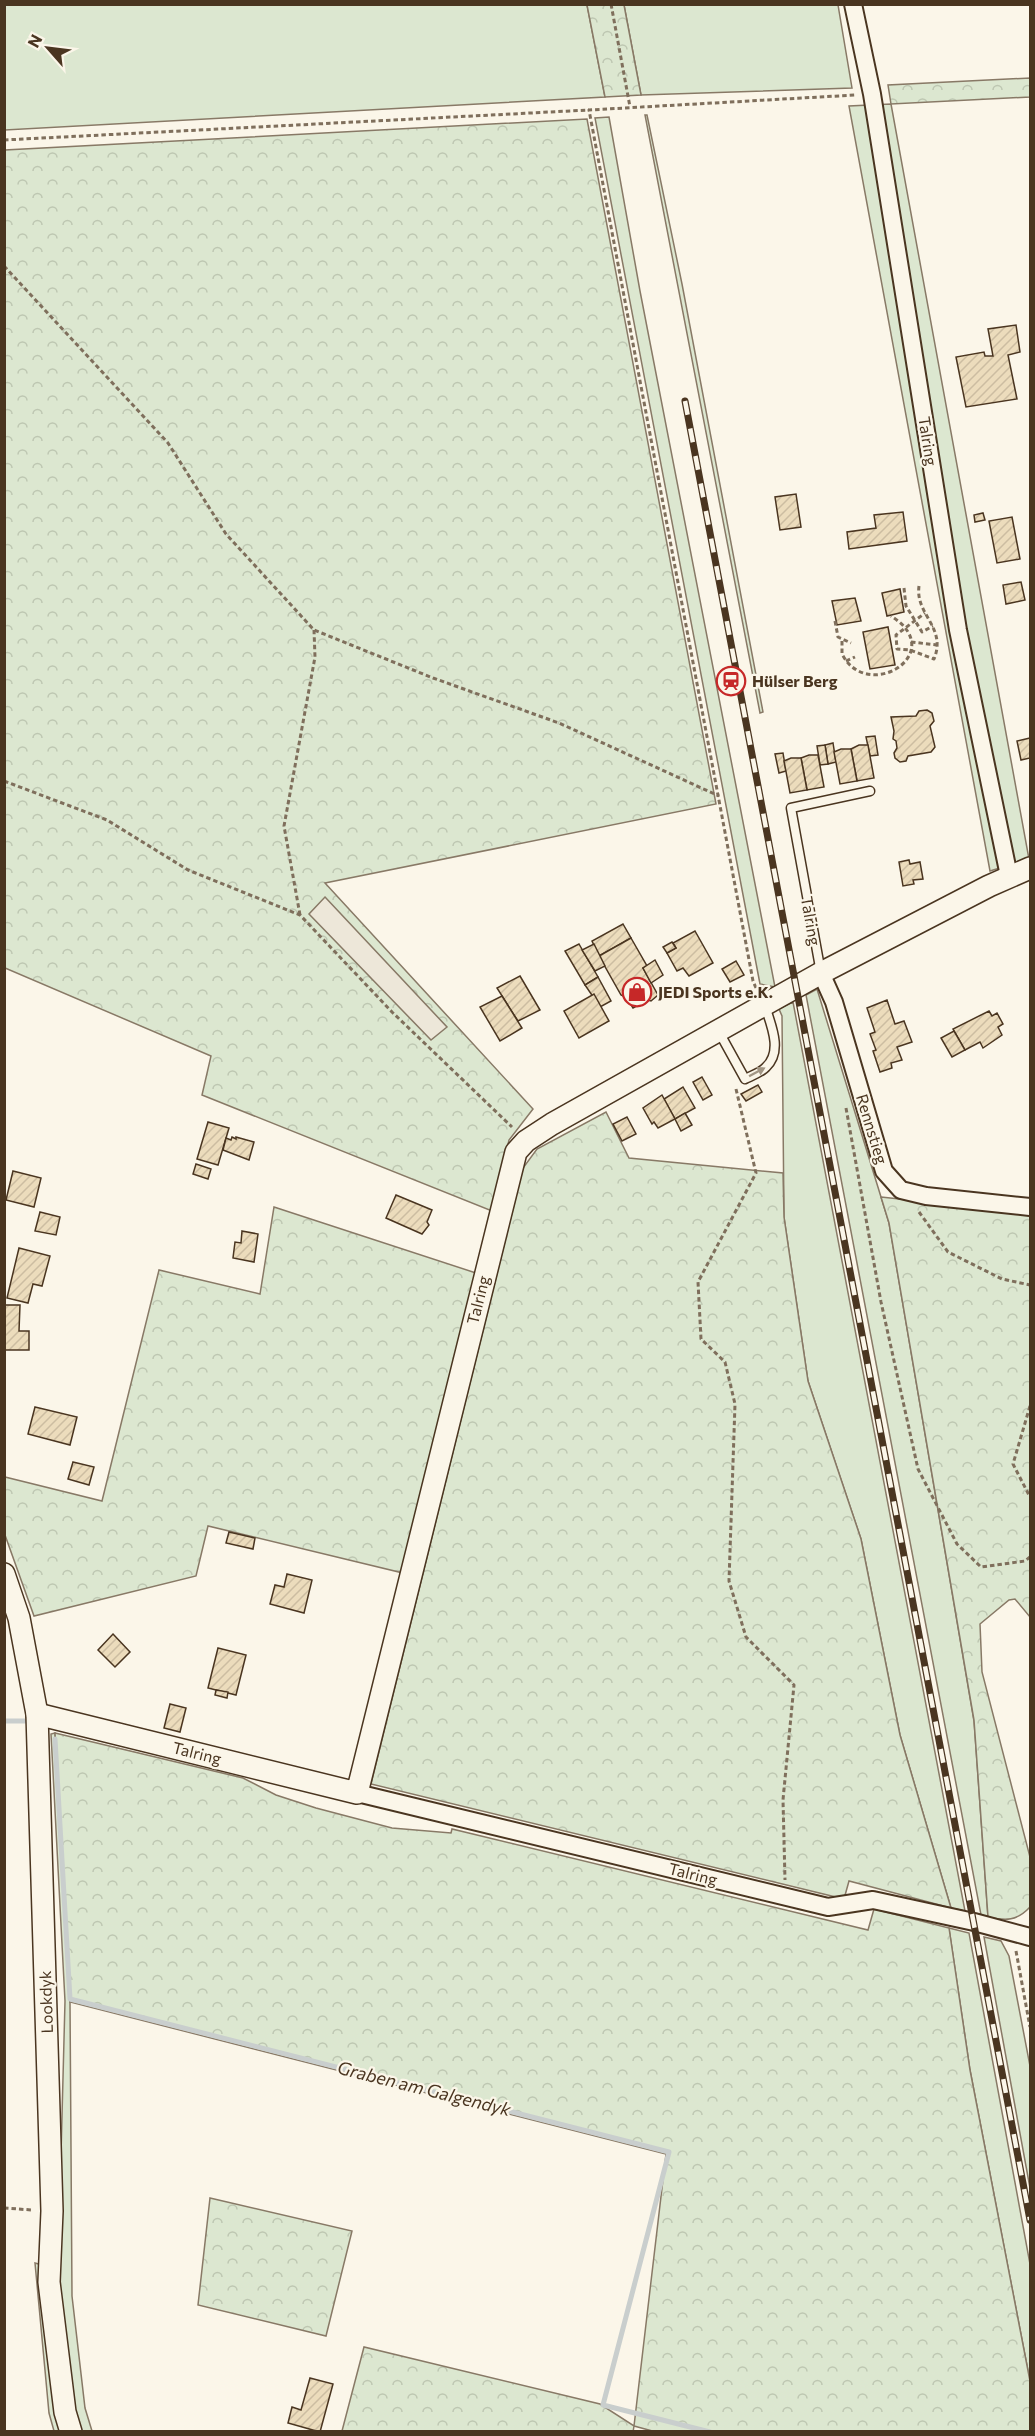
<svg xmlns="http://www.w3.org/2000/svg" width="1035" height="2436" viewBox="0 0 1035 2436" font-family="Commissioner,sans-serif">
  <defs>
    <pattern id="forest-crowns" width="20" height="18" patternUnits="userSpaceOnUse" patternTransform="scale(1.5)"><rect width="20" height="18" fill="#dce7d0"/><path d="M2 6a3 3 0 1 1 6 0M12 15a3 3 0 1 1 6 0" fill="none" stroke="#bec7b2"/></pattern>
    <pattern id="building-hatch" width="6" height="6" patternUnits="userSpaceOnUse" patternTransform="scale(1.5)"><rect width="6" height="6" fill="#ecdcbc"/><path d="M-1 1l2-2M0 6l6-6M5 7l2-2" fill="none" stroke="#ccbda1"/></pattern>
  </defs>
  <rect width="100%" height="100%" fill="#fbf6e9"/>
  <g fill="#dce7d0" stroke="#887966" stroke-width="1.5">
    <path d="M5 5H587L605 97 5 130Z"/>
    <path d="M624 5H838L852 88 641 95Z"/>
    <path d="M891 104 1029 859 990 871 849 106Z"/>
    <path d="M645 115H647L682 284 763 712 760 713Z"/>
    <path d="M609 117 640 291 775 987 760 984 595 118Z"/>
    <path d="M817 989 889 1223 974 1721 988 1917 981 1915 806 995Z"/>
    <path d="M793 1002 965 1911 951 1908 900 1735 861 1539 808 1381 784 1217 782 1016 779 1009Z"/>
    <path d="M55 1733 70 2002 72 2296 85 2408 92 2431H79L70 2399 58 2270 65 2001 51 1734Z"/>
    <path d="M949 1928 969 1933 1030 2264V2381L970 2070Z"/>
    <path d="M984 1937 1001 1941 1009 1956 1030 2066V2188Z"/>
    <path d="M35 2263 46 2266 66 2431H54L49 2413Z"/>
  </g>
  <g fill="url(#forest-crowns)" stroke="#887966" stroke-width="1.5">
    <path d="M587 5H624L641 95 605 97Z"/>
    <path d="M1030 78V97L891 104 888 85Z"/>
    <path d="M587 119 716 804 325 883 533 1109 509 1140 492 1211 202 1095 211 1056 5 968V150Z"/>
    <path d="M606 1112 629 1158 783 1173 784 1217 808 1381 861 1539 900 1735 951 1908 849 1881 844 1899 371 1784 523 1168 537 1149Z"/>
    <path d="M881 1197 1030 1213V1617L1015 1599 1009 1600 980 1624 982 1672 1030 1857V1907C1017 1921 1006 1921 988 1917L974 1720 889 1223Z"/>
    <path d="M274 1207 476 1273 403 1573 208 1526 196 1576 34 1616 5 1535V1477L102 1501 159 1270 260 1294Z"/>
    <path d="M55 1733 243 1778 276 1795 316 1808 392 1828 451 1833 452 1829 868 1930 874 1909 949 1928 970 2070 1030 2381V2431L656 2432 634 2426 633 2432 342 2431 364 2347 600 2404 634 2426 666 2154 70 2002Z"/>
    <path d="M210 2198 352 2231 326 2336 198 2305Z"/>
  </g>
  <path fill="#ede7d9" stroke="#887966" stroke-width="1.5" d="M325 897 447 1027 431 1040 309 914Z"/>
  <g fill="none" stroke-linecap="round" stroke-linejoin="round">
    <g stroke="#c9cecd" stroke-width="5">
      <path d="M4 1721H25"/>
      <path d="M55 1739 70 1999 669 2152 603 2405 710 2432"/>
    </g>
  </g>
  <g fill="url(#building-hatch)" stroke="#4a3520" stroke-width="1.5">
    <path d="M1016 325 1020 352 1008 355 1017 399 966 407 956 357 984 352 985 356H993L988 329Z"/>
    <path d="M796 494 801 527 780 530 775 497Z"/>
    <path d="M903 512 907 541 849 549 847 532 876 528 874 515Z"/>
    <path d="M983 513 985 520 975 522 974 515Z"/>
    <path d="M1012 517 1020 559 997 563 989 521Z"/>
    <path d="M1021 582 1025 600 1006 604 1003 585Z"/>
    <path d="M900 589 904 612 887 616 882 593Z"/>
    <path d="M855 598 861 621 837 625 832 601Z"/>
    <path d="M888 627 895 665 870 669 863 632Z"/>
    <path d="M927 710 932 713 934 721 930 726 935 747 931 752 908 756 906 761 900 762 895 758 894 753 897 748 896 741 893 739 894 731 891 717 916 716 919 711Z"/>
    <path d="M875 736 878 755 870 756 866 737Z"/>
    <path d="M1030 738V758L1021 760 1017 741Z"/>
    <path d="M833 743 836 762 828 764 825 745Z"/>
    <path d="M825 745 828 764 820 765 817 746Z"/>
    <path d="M859 745H868L874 778 857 781 851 749Z"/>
    <path d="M841 749H851L857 781 840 784 834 752Z"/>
    <path d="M783 753 786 771 779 773 775 754Z"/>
    <path d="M809 755H818L824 787 807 790 801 758Z"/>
    <path d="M791 758H801L807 790 790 793 784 761Z"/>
    <path d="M909 860 910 864 920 862 923 879 913 880 914 884 903 886 899 862Z"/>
    <path d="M623 924 631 938 599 956 592 941Z"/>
    <path d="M695 931 713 963 689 976 683 968 677 971 667 953 676 948 673 943Z"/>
    <path d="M631 938 647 966 643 968 658 995 651 1001 648 1000 633 1008 627 998 621 995 599 956Z"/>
    <path d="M672 942 676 948 667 953 663 947Z"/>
    <path d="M579 944 598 977 585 985 565 951Z"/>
    <path d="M594 944 605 966 595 971 582 950Z"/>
    <path d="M655 960 663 975 651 983 643 968Z"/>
    <path d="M736 961 744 975 730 982 722 969Z"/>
    <path d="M520 976 540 1010 518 1021 497 988Z"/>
    <path d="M598 977 611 1001 600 1007 585 985Z"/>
    <path d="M594 994 609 1021 579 1038 564 1011Z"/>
    <path d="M502 996 522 1028 500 1041 480 1007Z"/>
    <path d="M887 1000 895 1024 904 1021 912 1042 897 1047 902 1060 891 1063 892 1068 880 1072 873 1051 876 1050 870 1034 875 1032 867 1008Z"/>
    <path d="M989 1011 992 1016 997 1013 1003 1024 998 1027 1002 1035 983 1048 980 1042 965 1050 953 1029Z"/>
    <path d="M954 1031 965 1050 952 1057 941 1038Z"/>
    <path d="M702 1077 712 1095 703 1100 693 1082Z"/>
    <path d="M758 1085 762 1092 746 1101 741 1094Z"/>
    <path d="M683 1087 695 1108 675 1119 664 1099Z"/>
    <path d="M662 1095 675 1119 658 1128 654 1122 652 1124 643 1108Z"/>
    <path d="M685 1113 692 1125 681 1131 675 1119Z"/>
    <path d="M627 1117 636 1134 622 1141 613 1124Z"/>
    <path d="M208 1122 229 1128 218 1165 197 1159Z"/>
    <path d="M232 1137 236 1139V1137L254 1142 249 1160 223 1150 226 1138 231 1140Z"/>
    <path d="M196 1164 211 1169 208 1179 193 1174Z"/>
    <path d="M13 1171 41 1178 34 1207 6 1200Z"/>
    <path d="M396 1195 432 1210 427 1222 429 1225 422 1234 386 1218Z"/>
    <path d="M40 1212 60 1217 56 1235 35 1231Z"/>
    <path d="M242 1231 258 1234 254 1262 233 1258 235 1242 241 1243Z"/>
    <path d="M19 1248 50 1256 42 1286 33 1284 28 1303 7 1298Z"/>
    <path d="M4 1305H20L19 1331H29V1350H4Z"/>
    <path d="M35 1407 77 1417 70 1445 28 1434Z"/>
    <path d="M73 1462 94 1467 89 1485 68 1479Z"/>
    <path d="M229 1532 255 1538 253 1549 226 1543Z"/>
    <path d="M287 1574 312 1580 304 1613 270 1604 275 1585 284 1587Z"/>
    <path d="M113 1634 130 1652 115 1667 98 1650Z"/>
    <path d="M218 1648 246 1655 236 1695 208 1688Z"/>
    <path d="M216 1690 228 1692 227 1698 215 1695Z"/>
    <path d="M170 1704 186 1708 180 1732 164 1728Z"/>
    <path d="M310 2378 333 2384 320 2432 288 2423 292 2407 301 2410Z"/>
  </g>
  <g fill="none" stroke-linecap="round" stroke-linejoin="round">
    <g stroke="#4a3520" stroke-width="11">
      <g id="service">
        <path d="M821 973 791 808 870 791"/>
        <path d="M719 1032 745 1079C751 1076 762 1072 766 1067 783 1051 771 1025 765 1006"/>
      </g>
    </g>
    <g stroke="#4a3520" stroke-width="20">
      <g id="minor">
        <path d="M853 4 872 94 958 630 1009 876"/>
        <path d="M821 973 834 1002 884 1171 901 1190 926 1196 1030 1207"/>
        <path d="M357 1793 828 1907 873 1900 974 1922 1030 1937"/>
      </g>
    </g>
    <g stroke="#4a3520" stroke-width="24">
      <g id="tertiary">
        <path d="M4 1574 19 1618 37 1714 52 2211 49 2282 65 2412 71 2432"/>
        <path d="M37 1714 357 1793 516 1152 526 1141 552 1124 821 973 989 886 1030 868"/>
      </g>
    </g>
    <g stroke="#7f6f5c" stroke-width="3" stroke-dasharray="4.5 3" stroke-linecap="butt">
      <path d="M611 4 630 107"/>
      <path d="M4 140 589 110"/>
      <path d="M4 266 168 443 226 534 314 630 433 678 559 723 719 796"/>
      <path d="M919 586C915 615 947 627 934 659L910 650 897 649 896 635 925 613"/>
      <path d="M904 588 906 606 922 632 933 626"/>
      <path d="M835 621 838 637 851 643"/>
      <path d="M842 641V654C864 697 928 665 908 632 904 625 897 620 891 616"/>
      <path d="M911 642 937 645"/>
      <path d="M846 661 855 657"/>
      <path d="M4 781 107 820 188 870 300 915 392 1012 512 1127"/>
      <path d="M300 915 284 826 315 657 314 630"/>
      <path d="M756 988 753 981 589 110 855 95"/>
      <path d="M736 1089 756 1173 698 1282 701 1339 725 1362 735 1404 729 1581 746 1637 794 1685 783 1800 785 1880"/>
      <path d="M846 1108 881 1302 918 1469 957 1544 981 1567 1025 1561 1030 1557"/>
      <path d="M919 1212 948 1252 1002 1279 1030 1285"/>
      <path d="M1030 1406 1013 1464 1030 1497"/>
      <path d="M1016 1951 1030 2027"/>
      <path d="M4 2208 32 2210"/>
    </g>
    <use href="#service" stroke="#fbf6e9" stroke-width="8"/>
    <use href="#minor" stroke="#fbf6e9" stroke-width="16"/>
    <use href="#tertiary" stroke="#fbf6e9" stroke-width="21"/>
    <g stroke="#4a3520" stroke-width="7">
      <path id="rail" d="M685 401 1030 2220"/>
    </g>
    <use href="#rail" stroke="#fbf6e9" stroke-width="4.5" stroke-dasharray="14" stroke-linecap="butt"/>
  </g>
  <defs><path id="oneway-solid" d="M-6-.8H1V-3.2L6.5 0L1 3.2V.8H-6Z" transform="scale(1.5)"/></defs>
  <use fill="#a29684" href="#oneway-solid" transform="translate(757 1072) rotate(-28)"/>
  <defs>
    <g id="station-ring" transform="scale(1.5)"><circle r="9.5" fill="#fbf6e9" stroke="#c62828" stroke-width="1.5"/><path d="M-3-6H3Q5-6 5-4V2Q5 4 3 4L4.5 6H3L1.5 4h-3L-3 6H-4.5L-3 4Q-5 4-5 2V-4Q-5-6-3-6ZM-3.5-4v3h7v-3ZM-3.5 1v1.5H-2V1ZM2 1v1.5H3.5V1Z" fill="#c62828"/></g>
    <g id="shop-ring" transform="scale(1.5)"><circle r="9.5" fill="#fbf6e9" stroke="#c62828" stroke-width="1.5"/><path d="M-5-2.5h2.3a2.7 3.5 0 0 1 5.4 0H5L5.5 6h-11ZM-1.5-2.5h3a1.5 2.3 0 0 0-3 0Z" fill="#c62828"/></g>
  </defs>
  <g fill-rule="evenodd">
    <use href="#station-ring" x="731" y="681"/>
    <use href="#shop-ring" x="637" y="992"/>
  </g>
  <g text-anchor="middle" stroke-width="4.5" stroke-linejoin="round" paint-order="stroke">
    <g font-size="16" fill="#4a3520" stroke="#fbf6e9">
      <text transform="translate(928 441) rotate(81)" y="6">Talring</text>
      <text transform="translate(811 921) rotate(80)" y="6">Talring</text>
      <text transform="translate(872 1129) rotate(73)" y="6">Rennstieg</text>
      <text transform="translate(478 1300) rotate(-76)" y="6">Talring</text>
      <text transform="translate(197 1753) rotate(14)" y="6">Talring</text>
      <text transform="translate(693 1874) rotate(14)" y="6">Talring</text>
      <text transform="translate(46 2002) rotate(-92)" y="6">Lookdyk</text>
    </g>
    <g font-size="16" font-weight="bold" fill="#4a3520" stroke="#fbf6e9" text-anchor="start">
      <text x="752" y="687">Hülser Berg</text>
      <text x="658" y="998">JEDI Sports e.K.</text>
    </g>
    <g font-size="18" font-style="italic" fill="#4a3520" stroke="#fbf6e9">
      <text transform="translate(424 2089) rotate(14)" y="6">Graben am Galgendyk</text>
    </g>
  </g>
  <rect width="1035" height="2436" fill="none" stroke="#4a3520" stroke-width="12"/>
  <g transform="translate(48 48) rotate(298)" stroke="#fbf6e9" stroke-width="4.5" paint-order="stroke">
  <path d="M0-4.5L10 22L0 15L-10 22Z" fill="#4a3520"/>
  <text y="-9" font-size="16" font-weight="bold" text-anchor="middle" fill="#4a3520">N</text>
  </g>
</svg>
